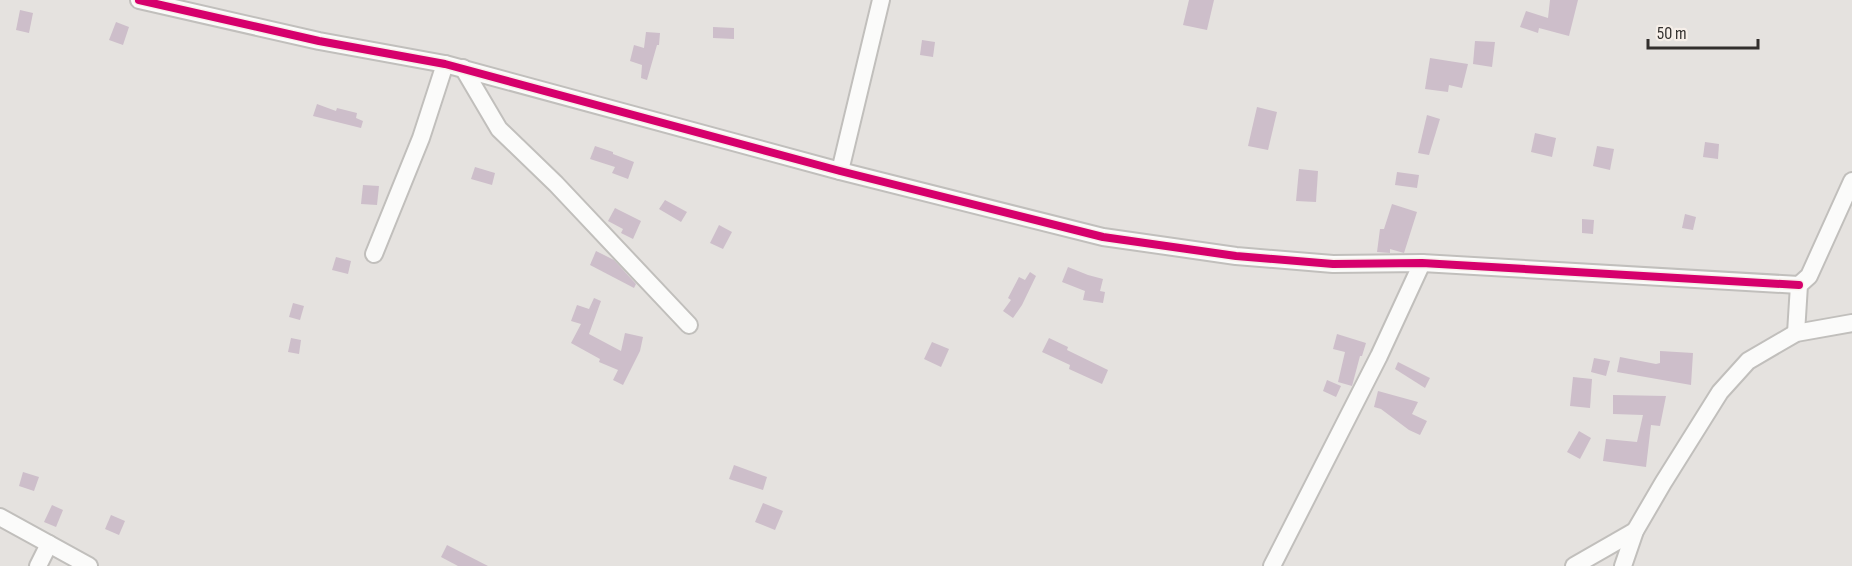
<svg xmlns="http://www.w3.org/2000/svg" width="1852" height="566" viewBox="0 0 1852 566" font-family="'Sofia Sans Condensed',sans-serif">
  <rect width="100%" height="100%" fill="#e5e2df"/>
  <g fill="#cdbeca">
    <path d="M1189 0H1214L1207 30 1183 25Z"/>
    <path d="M1550 0H1578L1569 36 1539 28 1538 33 1520 27 1526 11 1548 18Z"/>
    <path d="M20 10 33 13 29 33 16 30Z"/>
    <path d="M116 22 129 27 123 45 109 40Z"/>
    <path d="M713 27 734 28V39L713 38Z"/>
    <path d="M646 32 660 33 659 45H657L647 80 641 78 642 65 630 61 634 45 644 48Z"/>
    <path d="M922 40 935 42 933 57 920 55Z"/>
    <path d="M1475 41 1495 42 1492 67 1473 64Z"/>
    <path d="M1430 58 1468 64 1462 88 1449 85 1448 92 1425 89Z"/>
    <path d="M317 104 336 111 337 108 357 113 356 118 363 121 361 128 313 116Z"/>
    <path d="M1257 107 1277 112 1268 150 1248 146Z"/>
    <path d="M1427 115 1440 119 1429 155 1418 153Z"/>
    <path d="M1535 133 1556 138 1552 157 1531 152Z"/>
    <path d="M1705 142 1719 144 1718 159 1703 157Z"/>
    <path d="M595 146 613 152V154L634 162 628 179 612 173 615 167 590 159Z"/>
    <path d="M1597 146 1614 149 1610 170 1593 166Z"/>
    <path d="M475 167 495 173 492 185 471 179Z"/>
    <path d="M1299 169 1318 171 1316 202 1296 201Z"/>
    <path d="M1397 172 1419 175 1417 188 1395 185Z"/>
    <path d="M363 185 379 186 377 205 361 204Z"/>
    <path d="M665 200 687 212 681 222 659 209Z"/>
    <path d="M1392 204 1417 212 1404 253 1390 249V253L1377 252 1380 229H1384Z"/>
    <path d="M615 208 641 221 633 239 621 233 623 229 608 221Z"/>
    <path d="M1685 214 1696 217 1693 230 1682 228Z"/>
    <path d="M1582 219 1594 220 1593 234 1582 233Z"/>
    <path d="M719 225 732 232 723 249 710 243Z"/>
    <path d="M596 251 614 260 636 284 634 288 590 265Z"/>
    <path d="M336 257 351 261 348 274 332 270Z"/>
    <path d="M1068 267 1088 275 1103 279 1100 291 1105 292 1103 303 1083 300 1085 291 1062 282Z"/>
    <path d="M1030 272 1036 276 1022 305 1013 318 1003 311 1011 300 1008 298 1019 277 1025 280Z"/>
    <path d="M594 298 601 301 589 334 621 351 625 333 643 337 640 351 623 385 613 380 618 370 599 362 600 359 571 343 581 324 571 321 577 305 589 309Z"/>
    <path d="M293 303 304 306 300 320 289 317Z"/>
    <path d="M1337 334 1366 343 1362 356H1360L1352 386 1338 382 1345 352 1333 349Z"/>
    <path d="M291 338 301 340 299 354 288 352Z"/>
    <path d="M1049 338 1068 347 1067 350 1108 370 1102 384 1069 369 1070 365 1042 352Z"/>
    <path d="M932 342 949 349 941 367 924 359Z"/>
    <path d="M1660 351 1693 353 1691 385 1617 372 1620 357 1656 364 1660 363Z"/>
    <path d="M1594 358 1610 361 1606 376 1591 372Z"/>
    <path d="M1398 362 1430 378 1425 388 1395 369Z"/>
    <path d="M1573 377 1592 379 1590 408 1570 406Z"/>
    <path d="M1327 380 1341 386 1336 397 1323 391Z"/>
    <path d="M1378 391 1418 402 1412 414 1427 421 1420 435 1409 430 1381 409 1374 407Z"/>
    <path d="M1613 395 1666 396 1660 426 1651 425 1646 467 1603 461 1606 439 1637 442 1643 415 1613 414Z"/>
    <path d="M1579 431 1591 438 1580 459 1567 452Z"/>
    <path d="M734 465 767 477 763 490 729 479Z"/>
    <path d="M23 472 39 477 34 491 19 486Z"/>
    <path d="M763 503 783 511 775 530 755 522Z"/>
    <path d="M52 505 63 510 56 527 44 522Z"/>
    <path d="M111 515 125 521 119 535 105 529Z"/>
    <path d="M447 545 488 566H458L441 557Z"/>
  </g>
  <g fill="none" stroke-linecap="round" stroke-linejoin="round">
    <g stroke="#c1bfbc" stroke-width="20">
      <g id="street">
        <path d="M139 0 319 41 445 64 840 171 1103 237 1236 256 1333 264 1422 263 1799 285"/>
        <path d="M463 68 499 129 556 184 689 325"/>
        <path d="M840 171 881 0"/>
        <path d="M374 254 421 138 445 64"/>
        <path d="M1796 333 1799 285 1809 276 1852 181"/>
        <path d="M0 517 89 566"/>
        <path d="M38 566 49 544"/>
        <path d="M1272 566 1379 356 1422 263"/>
        <path d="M1574 566 1635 531"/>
        <path d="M1623 566 1635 531 1663 483 1720 392 1748 361 1796 333 1852 323"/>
      </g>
    </g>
    <use href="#street" stroke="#fbfbfa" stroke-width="16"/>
    <g stroke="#f6efe9" stroke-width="11">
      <path id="cycleway" d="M139 0 319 41 445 64 840 171 1103 237 1236 256 1333 264 1422 263 1799 285"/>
    </g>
    <use href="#cycleway" stroke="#d6006c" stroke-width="8"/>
  </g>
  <path d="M1648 39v9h110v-9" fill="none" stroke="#322f2d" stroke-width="3"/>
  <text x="1657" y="39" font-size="18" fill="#322f2d" stroke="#f6efe9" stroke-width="4.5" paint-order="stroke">50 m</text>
</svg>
